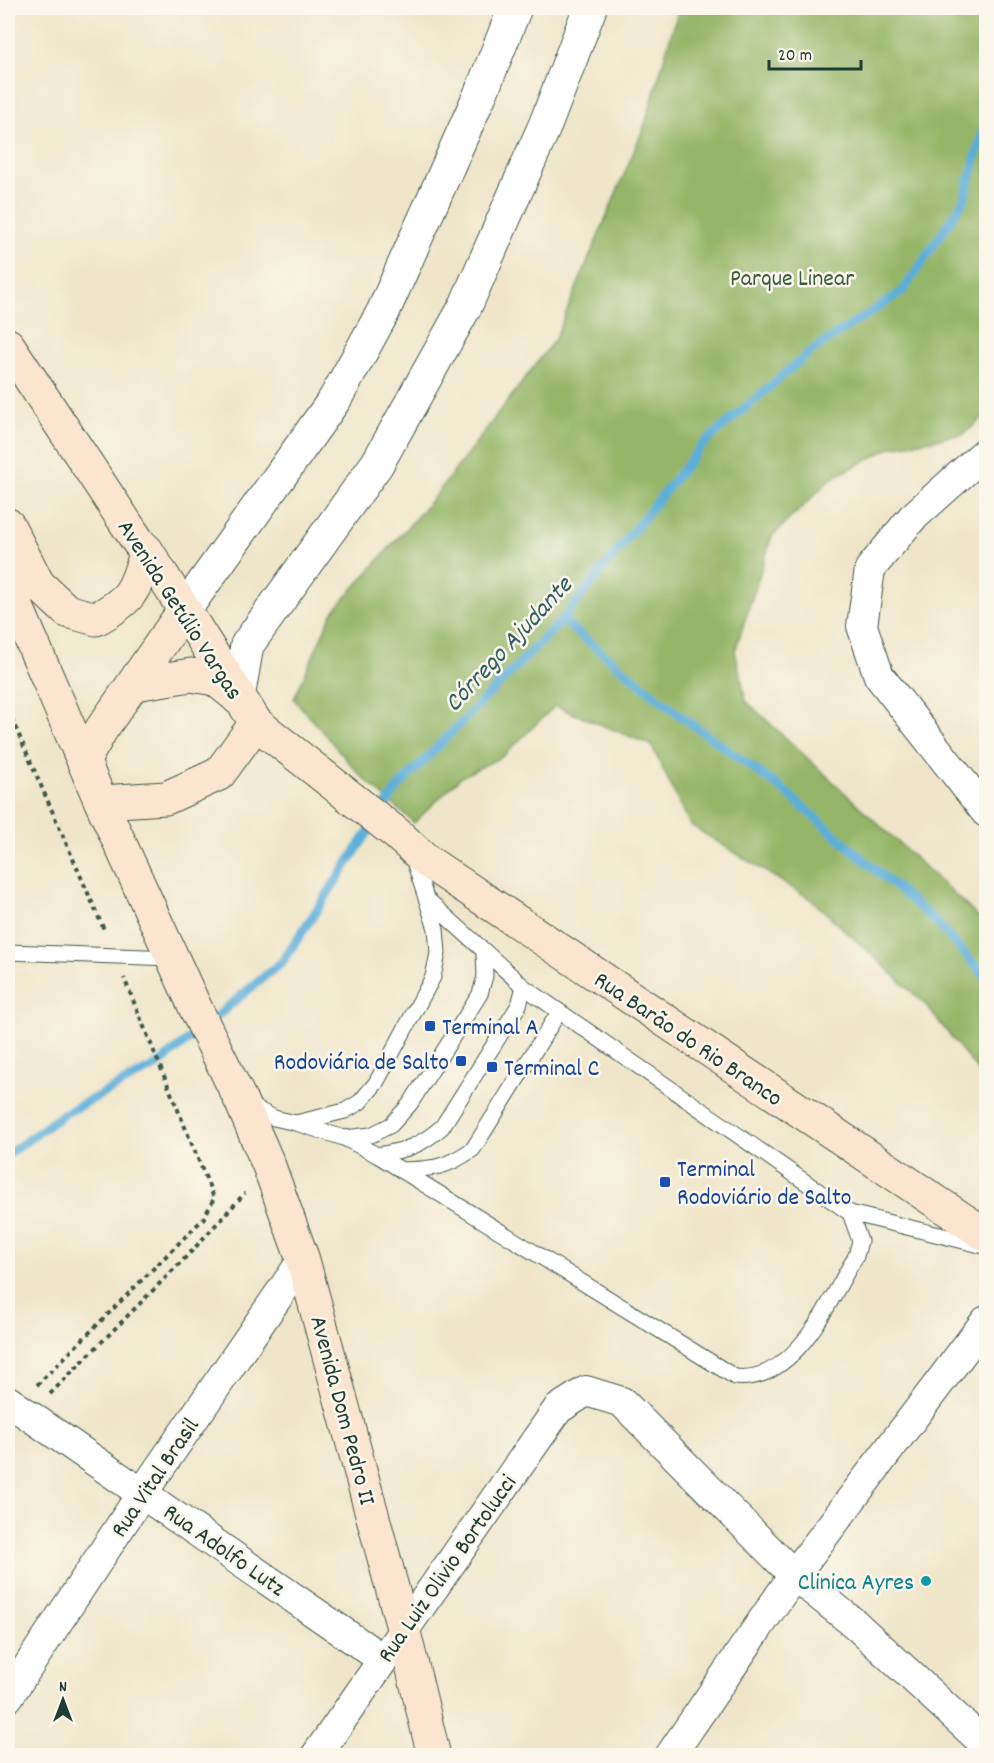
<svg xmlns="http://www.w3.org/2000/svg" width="994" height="1763" viewBox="0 0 994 1763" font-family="Dekko,sans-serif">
  <rect width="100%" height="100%" fill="#fbf7ec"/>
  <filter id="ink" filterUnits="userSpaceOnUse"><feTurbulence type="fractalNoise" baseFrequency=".0167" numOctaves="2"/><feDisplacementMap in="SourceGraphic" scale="12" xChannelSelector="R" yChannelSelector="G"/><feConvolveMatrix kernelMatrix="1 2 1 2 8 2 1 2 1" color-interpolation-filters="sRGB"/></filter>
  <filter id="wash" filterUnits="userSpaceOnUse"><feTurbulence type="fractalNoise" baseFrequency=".008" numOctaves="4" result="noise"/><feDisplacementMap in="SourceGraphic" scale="24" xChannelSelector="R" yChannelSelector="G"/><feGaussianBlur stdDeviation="1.35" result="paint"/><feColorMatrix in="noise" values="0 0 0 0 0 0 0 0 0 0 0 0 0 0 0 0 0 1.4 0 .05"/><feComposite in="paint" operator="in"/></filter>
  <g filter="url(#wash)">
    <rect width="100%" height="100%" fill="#efe6c9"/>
    <path fill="#95b568" stroke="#5a794e" stroke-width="1.5" d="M679 8H986V415L964 434 892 447 832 478 772 536 735 651 746 701 986 924V1081L925 1004 812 900 690 825 651 745 555 706 503 756 461 777 414 823 360 775 294 699 332 613 436 495 555 339 644 127Z"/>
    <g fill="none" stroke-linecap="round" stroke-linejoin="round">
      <g stroke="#5daed8" stroke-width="9">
        <path d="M562 620 678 714 782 789 934 920 986 977"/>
        <path d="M8 1154 64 1114 159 1064 283 961 398 787 562 620 703 444 811 351 903 291 964 200 986 120"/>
      </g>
    </g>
  </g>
  <g filter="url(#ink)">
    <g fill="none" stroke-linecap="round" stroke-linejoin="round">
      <g stroke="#3e564a" stroke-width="17">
        <g id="service">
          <path d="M8 952 172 958"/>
          <path d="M247 1104 274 1118 296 1123 345 1111 360 1102 376 1083 433 977 438 953 436 929 413 858"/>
          <path d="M296 1123 344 1138 377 1155 735 1377C796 1384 829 1300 856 1256L860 1241 850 1213 524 987 428 900"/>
          <path d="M344 1138 371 1135 391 1125 410 1104 480 994 485 976 484 952"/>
          <path d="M377 1155C406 1150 419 1147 442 1127L519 1005 524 987"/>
          <path d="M401 1170C433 1169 446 1168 473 1149L559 1012"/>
          <path d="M850 1213 984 1246"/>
        </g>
      </g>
      <g stroke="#3e564a" stroke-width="32">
        <g id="minor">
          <path d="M986 452 912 518 870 569 862 626 879 676 986 812"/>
          <path d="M8 1401 382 1659"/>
          <path d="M8 1697 143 1492 303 1260"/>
          <path d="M316 1756 558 1409 586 1391 622 1402 794 1575 855 1624 986 1745"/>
          <path d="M670 1756 794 1575 986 1321"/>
        </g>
      </g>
      <g stroke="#3e564a" stroke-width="35">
        <g id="tertiary">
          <path d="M183 612 335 399 383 312 483 88 515 8"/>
          <path d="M238 698 247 645 377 464 465 307 546 123 590 8"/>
        </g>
      </g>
      <g stroke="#3e564a" stroke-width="35">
        <g id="secondary">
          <path d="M8 345 139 543 147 551 256 723 397 834 428 862 986 1235"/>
          <path d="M8 525 38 584 67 611 96 619C134 598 134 591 147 551"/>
          <path d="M8 586 101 802 194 1005 241 1101 269 1166 303 1260 403 1628 434 1756"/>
          <path d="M135 684 191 675 215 679 235 695"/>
          <path d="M84 760 101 730 183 612"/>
          <path d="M101 802 166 798 219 774 256 723"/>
        </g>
      </g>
      <g stroke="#3e564a" stroke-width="4" stroke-dasharray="4.5 4.5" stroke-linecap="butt">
        <path d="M8 710 105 932"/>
        <path d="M37 1385 204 1218 214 1198 124 978"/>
        <path d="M50 1394 189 1254 245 1193"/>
      </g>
      <use href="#service" stroke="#fff" stroke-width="15"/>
      <use href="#minor" stroke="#fff" stroke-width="30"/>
      <use href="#tertiary" stroke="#fff" stroke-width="33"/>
      <use href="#secondary" stroke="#fbe5cf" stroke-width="33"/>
    </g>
  </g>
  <g fill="#1a4fb4" stroke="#fbf7ec" stroke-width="2">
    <rect x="424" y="1020" width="12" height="12" rx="3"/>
    <rect x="455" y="1055" width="12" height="12" rx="3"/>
    <rect x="486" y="1061" width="12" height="12" rx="3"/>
    <rect x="659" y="1176" width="12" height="12" rx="3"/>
  </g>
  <circle fill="#0f9aa8" stroke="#fbf7ec" stroke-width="2" cx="926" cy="1581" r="6"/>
  <g text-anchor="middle" stroke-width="5" stroke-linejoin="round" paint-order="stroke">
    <g font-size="24" fill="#3e5b42" stroke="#fbf7ec">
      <text x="792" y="285">Parque Linear</text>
    </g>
    <g font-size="24" fill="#1f3d34" stroke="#fbf7ec">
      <text transform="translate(181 609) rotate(57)" y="8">Avenida Getúlio Vargas</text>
      <text transform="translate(689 1038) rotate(34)" y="8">Rua Barão do Rio Branco</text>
      <text transform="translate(344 1410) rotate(75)" y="8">Avenida Dom Pedro II</text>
      <text transform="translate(154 1477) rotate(-56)" y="8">Rua Vital Brasil</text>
      <text transform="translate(225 1549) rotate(35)" y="8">Rua Adolfo Lutz</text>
      <text transform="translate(446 1568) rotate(-55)" y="8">Rua Luiz Olivio Bortolucci</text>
    </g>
    <g font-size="24" fill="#164399" stroke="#fbf7ec" text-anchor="start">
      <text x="442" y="1034">Terminal A</text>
      <text x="449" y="1069" text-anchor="end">Rodoviária de Salto</text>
      <text x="504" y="1075">Terminal C</text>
      <text x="677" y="1176">Terminal<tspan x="677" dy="28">Rodoviário de Salto</tspan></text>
    </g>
    <g font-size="24" fill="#0d838f" stroke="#fbf7ec" text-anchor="end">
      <text x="914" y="1589">Clinica Ayres</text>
    </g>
    <g font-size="26" font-style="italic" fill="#325f65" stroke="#fbf7ec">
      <text transform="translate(507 643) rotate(-47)" y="9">Córrego Ajudante</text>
    </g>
  </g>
  <rect width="994" height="1763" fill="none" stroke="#fbf7ec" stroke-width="30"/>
  <g transform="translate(63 1700)" stroke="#fbf7ec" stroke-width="4.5" paint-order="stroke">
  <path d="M0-4.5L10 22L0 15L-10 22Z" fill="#1f3d34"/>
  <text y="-9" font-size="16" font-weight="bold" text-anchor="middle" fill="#1f3d34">N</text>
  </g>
  <path d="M769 60v9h92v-9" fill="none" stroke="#1f3d34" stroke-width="3"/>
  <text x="778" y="60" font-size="18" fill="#1f3d34" stroke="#fbf7ec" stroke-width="4.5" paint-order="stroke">20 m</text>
</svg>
